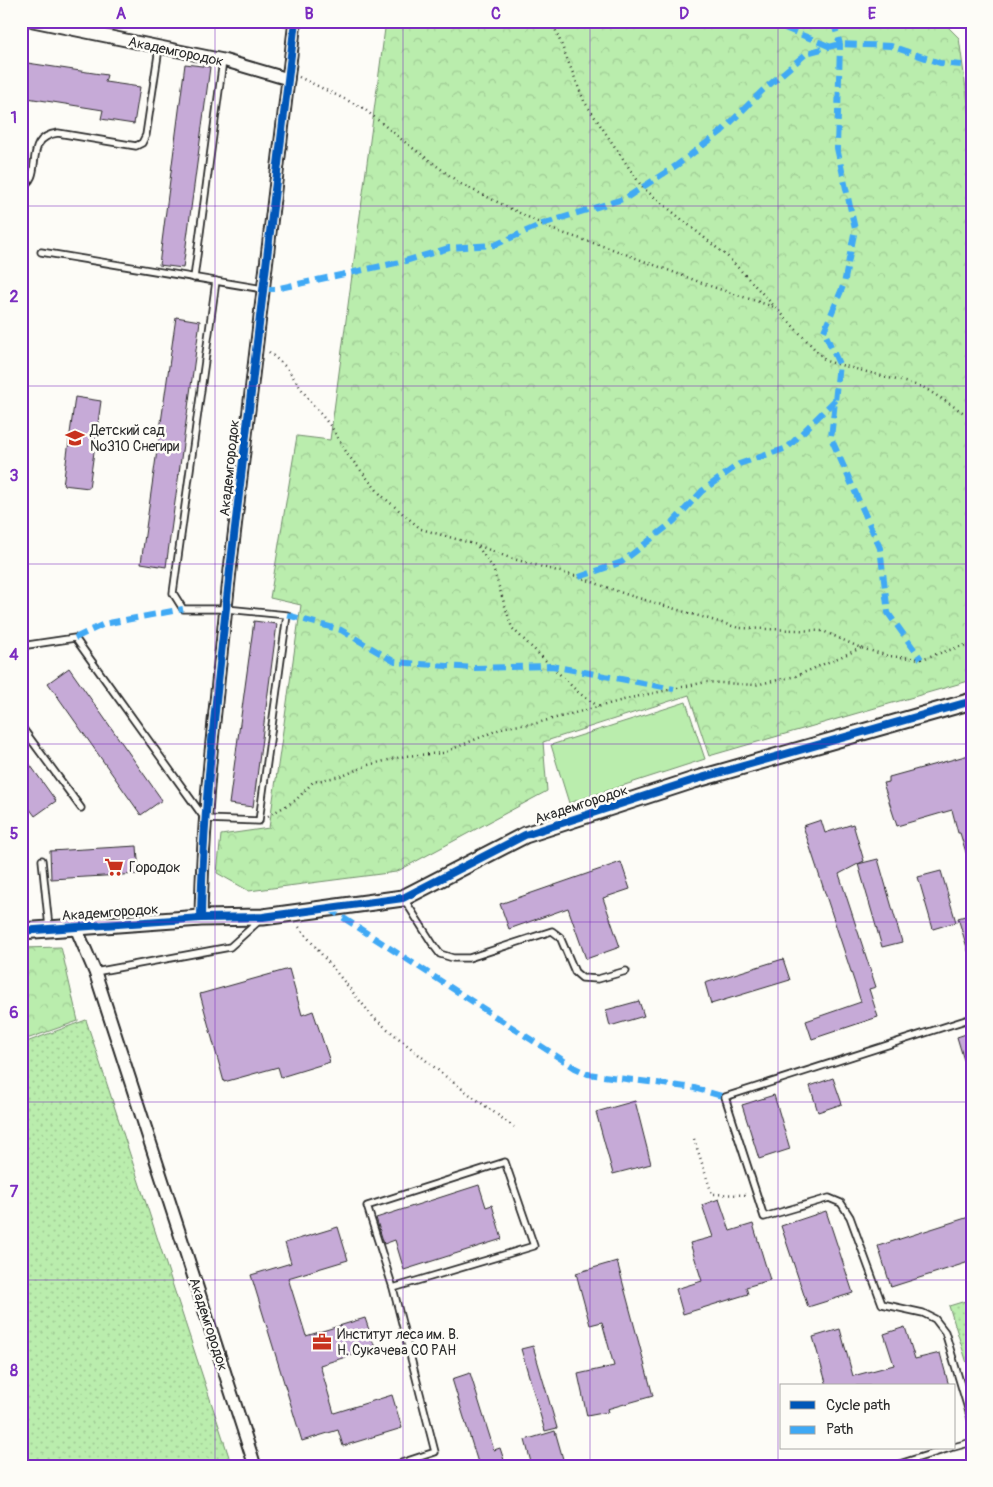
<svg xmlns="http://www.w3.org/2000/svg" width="993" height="1487" viewBox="0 0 993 1487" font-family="Pangolin,sans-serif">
  <defs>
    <pattern id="forest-crowns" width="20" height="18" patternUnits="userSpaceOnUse" patternTransform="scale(1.25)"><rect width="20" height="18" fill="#baedad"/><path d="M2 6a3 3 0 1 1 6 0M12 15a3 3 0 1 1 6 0" fill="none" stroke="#a0cb95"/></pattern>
    <pattern id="park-dots" width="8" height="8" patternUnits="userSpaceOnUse" patternTransform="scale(1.25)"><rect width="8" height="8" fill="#baedad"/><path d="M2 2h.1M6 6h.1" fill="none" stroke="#a0cb95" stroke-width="1.8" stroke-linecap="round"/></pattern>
  </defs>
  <rect width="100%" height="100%" fill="#fdfcf7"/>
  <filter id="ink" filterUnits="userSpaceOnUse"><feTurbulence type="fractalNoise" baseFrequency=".02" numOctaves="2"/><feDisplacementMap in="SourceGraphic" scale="10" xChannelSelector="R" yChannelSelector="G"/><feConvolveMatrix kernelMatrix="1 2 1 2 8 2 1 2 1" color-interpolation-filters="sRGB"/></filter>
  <g filter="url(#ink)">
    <g fill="url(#forest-crowns)" stroke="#728c6c">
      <path d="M386 21H942L959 38 972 132V680L709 756 689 695 543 742 547 791 396 872 249 891 217 873 221 835 269 828 301 605 270 598 297 436 330 440Z"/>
      <path d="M61 947 78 1021 21 1041V948Z"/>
    </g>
    <g fill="url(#park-dots)" stroke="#728c6c">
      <path d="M86 1020 232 1466H21V1044Z"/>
      <path d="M972 1299V1379L949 1306Z"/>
    </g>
    <path fill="#baedad" stroke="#728c6c" d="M686 702 705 759 569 803 551 745Z"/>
    <g fill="#c6aad7" stroke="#2b2b2b">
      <path d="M21 62 107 75 105 82 140 87 134 124 101 119 103 110 21 97Z"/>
      <path d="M185 64 210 67 183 268 159 265Z"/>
      <path d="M176 317 200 321 166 567 141 563Z"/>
      <path d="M75 397 101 401 89 488 63 485Z"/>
      <path d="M254 621 277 624 253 807 229 804Z"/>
      <path d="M69 668 162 800 141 815 48 683Z"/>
      <path d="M21 752 56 801 35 816 21 797Z"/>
      <path d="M969 755 972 762V862H969L960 833H958L952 810 897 826 883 783 889 782V777Z"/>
      <path d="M821 820 825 833 853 824 864 861 858 864 878 859 902 942 882 947 858 864 839 874 876 987 869 989 878 1017 812 1039 806 1021 861 1002 803 826Z"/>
      <path d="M137 846 139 874 51 879 50 851Z"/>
      <path d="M621 862 630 889 603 898 620 947 586 959 568 908 509 929 500 904Z"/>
      <path d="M941 871 956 922 933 929 918 877Z"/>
      <path d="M972 914V953L969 954 958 918Z"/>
      <path d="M783 959 790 980 711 1004 705 983Z"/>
      <path d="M289 969 302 1015 313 1011 330 1062 281 1077 278 1067 224 1082 200 994Z"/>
      <path d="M639 1001 644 1016 610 1026 606 1010Z"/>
      <path d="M972 1032V1077H969L957 1037Z"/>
      <path d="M833 1078 842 1104 818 1112 810 1086Z"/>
      <path d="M774 1095 790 1149 759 1159 742 1105Z"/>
      <path d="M635 1101 651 1164 613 1174 596 1112Z"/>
      <path d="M479 1185 486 1207 492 1205 502 1239 404 1270 395 1240 384 1244 376 1218Z"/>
      <path d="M719 1199 730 1231 753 1224 770 1280 746 1287 748 1294 683 1314 676 1289 702 1281 690 1243 713 1237 702 1205Z"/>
      <path d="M826 1211 853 1293 808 1307 781 1226Z"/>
      <path d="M972 1216V1261L891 1287 878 1246Z"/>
      <path d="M338 1227 348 1260 288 1278 306 1336 365 1318 375 1348 320 1365 334 1413 392 1395 402 1428 343 1446 338 1430 302 1441 251 1275 291 1263 285 1243Z"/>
      <path d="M617 1261 653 1396 607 1409 608 1412 587 1416 578 1374 614 1366 602 1322 590 1325 576 1273Z"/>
      <path d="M905 1327 915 1359 940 1353 949 1386H827L813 1337 840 1329 853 1376 894 1365 884 1334Z"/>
      <path d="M533 1346 557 1428 545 1431 521 1349Z"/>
      <path d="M470 1373 494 1450 500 1448 506 1466H479L452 1379Z"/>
      <path d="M555 1431 565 1466H532L525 1440Z"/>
    </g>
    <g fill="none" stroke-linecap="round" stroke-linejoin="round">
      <g stroke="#2b2b2b" stroke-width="9">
        <g id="service">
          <path d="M279 21 294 23"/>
          <path d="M21 186C46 178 20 138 58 133L136 146 142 143 146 135 159 48"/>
          <path d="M41 252 263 289"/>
          <path d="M194 278 223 60"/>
          <path d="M21 646 75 638 205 819 259 821 287 615 226 609H183L173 593 216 281"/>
          <path d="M21 726 81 808"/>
          <path d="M42 860 49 927"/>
          <path d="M404 899 434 946 440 954 453 958H469L552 931 560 937 575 972 582 978 598 979 626 971"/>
          <path d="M95 972 230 947 260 920"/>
          <path d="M972 1018 725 1097 764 1217 829 1198 841 1203 850 1217 882 1304 923 1313 935 1319 945 1332 972 1422"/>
          <path d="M954 1447 972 1442"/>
          <path d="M392 1466 435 1452 393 1288 367 1206 505 1162 534 1246 393 1288"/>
          <path d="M893 1466 950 1448"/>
        </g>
      </g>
      <g stroke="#2b2b2b" stroke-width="15">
        <g id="minor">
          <path d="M33 21 223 60 288 79"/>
          <path d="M201 918C203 802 218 686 230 570 251 387 274 204 295 21"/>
          <path d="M76 928 95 972 255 1466"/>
        </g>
      </g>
      <g stroke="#2b2b2b" stroke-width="19">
        <path id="tertiary" d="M21 931 201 918 263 917 403 898 525 835 694 780 972 701"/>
      </g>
      <g stroke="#2b2b2b" stroke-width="2.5" stroke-dasharray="1 4" stroke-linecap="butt">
        <path d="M552 21 584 101 642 187 728 257 826 361 923 387 972 418"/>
        <path d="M299 77 363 108 406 143 461 184 556 231 612 249 710 286 774 307"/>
        <path d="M269 352 287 368 307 397 332 428 348 455 381 495 421 529 477 545 510 558 579 577 625 594 739 628 823 631 861 648 889 656 921 659 972 643"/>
        <path d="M478 547 493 568 512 628 579 693 599 707"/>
        <path d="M268 816 296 800 313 782 345 775 368 765 405 756 443 753 505 727 537 723 635 697 706 682 755 685 796 676 861 648"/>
        <path d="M299 927 374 1018 450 1080 514 1127"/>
        <path d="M694 1139 712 1194 745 1195 747 1197"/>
      </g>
      <use href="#service" stroke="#fdfcf7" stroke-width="5.5"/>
      <use href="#minor" stroke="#fdfcf7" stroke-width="11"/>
      <use href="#tertiary" stroke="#fdfcf7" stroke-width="15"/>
      <g stroke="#3fa9f5" stroke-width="6" stroke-dasharray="12 6" stroke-linecap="butt">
        <path d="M768 21 831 47"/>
        <path d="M833 21 840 44 837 148 855 229 844 284 824 331 839 364 831 438 880 548 888 613 921 659"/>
        <path d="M263 289H275L405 261 449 248 495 245 542 224 626 198 677 165 722 131 762 91 807 53 840 44 891 46 940 63 972 66"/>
        <path d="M579 577 622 562 674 521 702 491 739 464 787 448 835 400"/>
        <path d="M287 615 341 630 395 662 474 668 552 666 674 689"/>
        <path d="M75 638 104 624 183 609"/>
        <path d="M328 908 575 1068 588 1074 694 1088 725 1097"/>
      </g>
      <g stroke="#fdfcf7" stroke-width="11">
        <g id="cycleway">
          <path d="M201 918C203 802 218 686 230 570 251 387 274 204 295 21"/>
          <path d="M21 931 201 918 263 917 403 898 525 835 694 780 972 701"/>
        </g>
      </g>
      <use href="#cycleway" stroke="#0057b8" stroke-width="8"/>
    </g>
  </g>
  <path fill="none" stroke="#7b2cbf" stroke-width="1" stroke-opacity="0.55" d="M215 21V1466M403 21V1466M590 21V1466M778 21V1466M21 206H972M21 386H972M21 564H972M21 744H972M21 922H972M21 1102H972M21 1280H972"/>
  <defs>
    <g id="school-bare" transform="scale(1.5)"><path d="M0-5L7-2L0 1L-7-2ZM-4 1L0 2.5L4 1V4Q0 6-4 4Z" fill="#c8321e" stroke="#fdfcf7" stroke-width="2.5" paint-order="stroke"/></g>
    <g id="supermarket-bare" transform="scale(1.5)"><path d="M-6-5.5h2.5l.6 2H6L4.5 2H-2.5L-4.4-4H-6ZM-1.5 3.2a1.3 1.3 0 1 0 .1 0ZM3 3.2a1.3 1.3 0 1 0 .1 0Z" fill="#c8321e" stroke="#fdfcf7" stroke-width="2.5" paint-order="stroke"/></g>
    <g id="office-bare" transform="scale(1.5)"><path d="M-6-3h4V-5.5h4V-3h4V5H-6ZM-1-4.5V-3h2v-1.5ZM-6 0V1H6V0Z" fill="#c8321e" stroke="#fdfcf7" stroke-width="2.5" paint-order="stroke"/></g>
  </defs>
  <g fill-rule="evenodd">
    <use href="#school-bare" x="75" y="438"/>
    <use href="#supermarket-bare" x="114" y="867"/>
    <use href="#office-bare" x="322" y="1342"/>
  </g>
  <g text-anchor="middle" stroke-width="5" stroke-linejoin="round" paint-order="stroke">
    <g font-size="14" fill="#2b2b2b" stroke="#fdfcf7">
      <text transform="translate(176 51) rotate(12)" y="5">Академгородок</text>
      <text transform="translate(229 468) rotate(-84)" y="5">Академгородок</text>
      <text transform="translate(581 804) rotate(-18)" y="5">Академгородок</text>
      <text transform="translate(110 912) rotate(-4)" y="5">Академгородок</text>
      <text transform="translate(209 1324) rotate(72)" y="5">Академгородок</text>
    </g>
    <g font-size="14" fill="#2b2b2b" stroke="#fdfcf7" text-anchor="start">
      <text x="90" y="435">Детский сад<tspan x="90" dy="16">№310 Снегири</tspan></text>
      <text x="129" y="872">Городок</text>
      <text x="337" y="1339">Институт леса им. В.<tspan x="337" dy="16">Н. Сукачева СО РАН</tspan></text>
    </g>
  </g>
  <rect width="993" height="1487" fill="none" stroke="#fdfcf7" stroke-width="55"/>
  <rect x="780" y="1384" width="175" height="65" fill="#fdfcf7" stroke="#a9a8a5"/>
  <rect x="790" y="1401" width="25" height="8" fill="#0057b8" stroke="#a9a8a5"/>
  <text x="826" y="1410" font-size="15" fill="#2b2b2b">Cycle path</text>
  <rect x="790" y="1426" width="25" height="8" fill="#3fa9f5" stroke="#a9a8a5"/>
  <text x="826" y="1434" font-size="15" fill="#2b2b2b">Path</text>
  <rect x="28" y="28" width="938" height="1432" fill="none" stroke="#7b2cbf" stroke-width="2"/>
  <g font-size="16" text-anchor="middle" font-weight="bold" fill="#7b2cbf">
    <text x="121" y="19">A</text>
    <text x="309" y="19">B</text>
    <text x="496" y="19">C</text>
    <text x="684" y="19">D</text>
    <text x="872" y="19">E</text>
    <text x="14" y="123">1</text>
    <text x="14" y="302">2</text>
    <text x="14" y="481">3</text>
    <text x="14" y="660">4</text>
    <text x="14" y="839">5</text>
    <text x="14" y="1018">6</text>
    <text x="14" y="1197">7</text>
    <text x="14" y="1376">8</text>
  </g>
</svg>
